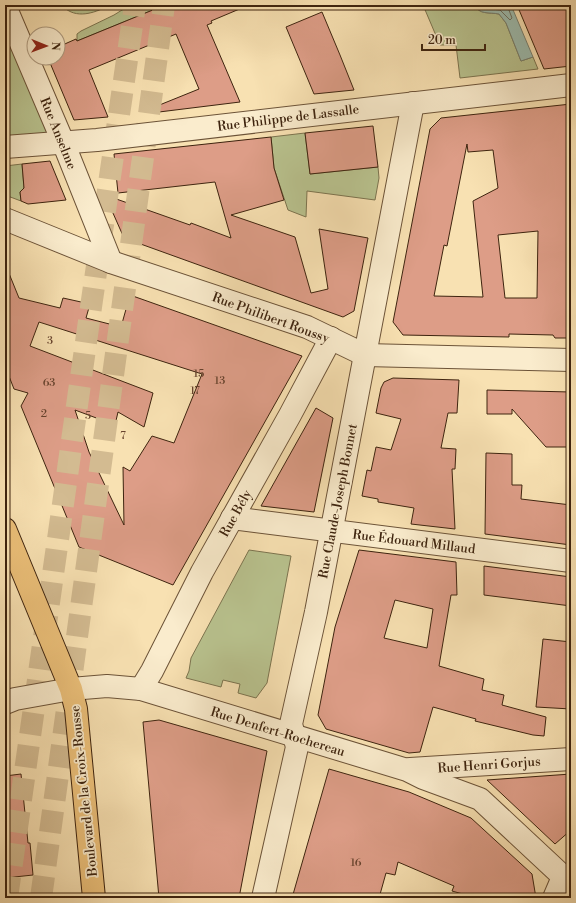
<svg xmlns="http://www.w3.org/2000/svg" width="576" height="903" viewBox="0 0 576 903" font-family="'Libre Bodoni',serif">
  <rect width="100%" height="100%" fill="#f8e1b2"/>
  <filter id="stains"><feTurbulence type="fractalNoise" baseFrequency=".005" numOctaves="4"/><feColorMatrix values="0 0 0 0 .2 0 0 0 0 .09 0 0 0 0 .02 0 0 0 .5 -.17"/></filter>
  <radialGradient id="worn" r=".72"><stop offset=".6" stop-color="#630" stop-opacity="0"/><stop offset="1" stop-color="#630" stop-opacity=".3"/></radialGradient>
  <g fill="#b9c38f" stroke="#7c744f">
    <path d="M64 5H110C97 12 79 19 66 9Z"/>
    <path d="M130 5H165L77 41V34L81 31 114 15Z"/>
    <path d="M423 5H475C479 15 489 12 499 14L506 23 521 61 533 57 538 69 460 78 456 45H440Z"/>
    <path d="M5 6 62 142 5 148Z"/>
    <path d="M305 133 310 174 378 167 379 178 375 200 307 191 306 217 288 210 274 168 271 137Z"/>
    <path d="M22 164 24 188 20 192 21 201 5 195V166Z"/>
    <path d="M249 550 291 556 267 683 256 698 238 693 240 684 223 680 221 687 186 678 189 671 191 658Z"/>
  </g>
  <path fill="#9dbdb0" stroke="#778070" d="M475 5H511L533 57 521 61 506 23 499 14C489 12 479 15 475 5Z"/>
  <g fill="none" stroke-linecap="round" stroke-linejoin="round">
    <path stroke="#6e7060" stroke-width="1" d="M479 5 482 8 500 10 510 20 512 18 507 5"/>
  </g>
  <g fill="#dd9d87" stroke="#3e240f" fill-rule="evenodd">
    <path d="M165 5H249L211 21 212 23 207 25 240 102 159 112 157 106 199 89 176 34 89 70 108 117 74 120 48 58H58V47L76 39 77 41Z"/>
    <path d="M517 5H571V66L544 69Z"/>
    <path d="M322 12 340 55 354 90 314 94 286 27Z"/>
    <path d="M571 104V338H555L553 335 509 334V337L403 335 393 322 430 129 441 118ZM467 144 468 152 493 150 498 188 473 201 483 297 434 296 444 245 447 246ZM538 231 537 298H505L498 235Z"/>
    <path d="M373 126 378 167 310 174 305 133Z"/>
    <path d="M271 137 274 168 284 200 231 215 295 237 311 293 328 289 319 229 368 238 354 311 343 317 124 238 105 195 190 225 191 223 231 238 215 182 118 193 114 154Z"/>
    <path d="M50 161 66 200 28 204 21 201 20 192 24 188 22 164Z"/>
    <path d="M5 266H6L19 298 60 308 63 298 90 304 86 318 121 327 130 295 302 356 173 585 79 547 21 406 28 393 14 389 5 366ZM39 322 202 374 174 443 152 436 130 471 123 467 124 525 89 452 75 410 115 425 118 412 144 427 153 393 30 346Z"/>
    <path d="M393 378 459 380 457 413H448L441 448 456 449 455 469H452L455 529 411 524 414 508 378 502V499L362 496 367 470 371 471 376 447 391 450 401 419 376 413 381 388 384 382Z"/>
    <path d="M487 390 571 392V447H546L512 409V414H487Z"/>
    <path d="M316 408 333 418 314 512 261 506Z"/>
    <path d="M486 453 512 454V485H522L521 499 571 505V545L485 534Z"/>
    <path d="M359 550 456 562 457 595H451L439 666 484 679 482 690 504 695 502 705 546 717 544 736 533 735 475 721 476 719 433 707 420 752 409 753 326 729 318 715 335 627ZM395 600 433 609 427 648 384 638Z"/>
    <path d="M484 566 571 577V606L484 595Z"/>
    <path d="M543 639 571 642V709L536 707Z"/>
    <path d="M159 720 267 751 239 898H159L143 722Z"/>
    <path d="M329 769 409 792 471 818 532 874 536 898H477L452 891 454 886 398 862 395 875 386 873 379 898H292Z"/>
    <path d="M21 774 28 843H30L33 875 5 878V776Z"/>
    <path d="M571 774V830L555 844 487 780Z"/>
  </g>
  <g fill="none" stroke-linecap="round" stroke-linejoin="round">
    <g stroke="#d3bb91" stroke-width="22" stroke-dasharray="22 11" stroke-linecap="butt">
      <path d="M7 898 92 300 135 5"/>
      <path d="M41 898 164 5"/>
    </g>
    <g stroke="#6c5338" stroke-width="24">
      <g id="minor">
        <path d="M5 6 63 142 111 262"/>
        <path d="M5 147 97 140 571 85"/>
        <path d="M5 219 111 262 307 327 365 355 571 360"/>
        <path d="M232 518 571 561"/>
        <path d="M141 689 152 671 202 572 290 415 331 338"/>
        <path d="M5 703 15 699 71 689 107 686 141 689 407 770 423 778 480 799 571 884"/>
        <path d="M410 769 571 759"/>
        <path d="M263 898 297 747 291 724 316 612 413 103"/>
        <path d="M554 898 563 877"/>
      </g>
    </g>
    <g stroke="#3e240f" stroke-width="24">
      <path id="major" d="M5 529 71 689 76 709 94 898"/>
    </g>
    <use href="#minor" stroke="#faeccd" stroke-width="22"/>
    <use href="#major" stroke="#ecc079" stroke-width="22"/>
  </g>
  <g text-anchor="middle" stroke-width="3.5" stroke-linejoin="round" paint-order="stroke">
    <g font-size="11" fill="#66422d">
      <text x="50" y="344">3</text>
      <text x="199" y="377">15</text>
      <text x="220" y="384">13</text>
      <text x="49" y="386">63</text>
      <text x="195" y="394">17</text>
      <text x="44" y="417">2</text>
      <text x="88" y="419">5</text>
      <text x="123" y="439">7</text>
      <text x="356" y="866">16</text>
    </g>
    <g font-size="13" fill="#3e240f" stroke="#faeccd">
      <text transform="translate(288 117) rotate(-7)" y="5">Rue Philippe de Lassalle</text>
      <text transform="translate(59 133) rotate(68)" y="5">Rue Anselme</text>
      <text transform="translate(271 317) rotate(20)" y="5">Rue Philibert Roussy</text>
      <text transform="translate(337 501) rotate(-79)" y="5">Rue Claude-Joseph Bonnet</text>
      <text transform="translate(235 513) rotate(-61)" y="5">Rue Bély</text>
      <text transform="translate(414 541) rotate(7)" y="5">Rue Édouard Millaud</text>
      <text transform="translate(278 731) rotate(17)" y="5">Rue Denfert-Rochereau</text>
      <text transform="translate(489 764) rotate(-4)" y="5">Rue Henri Gorjus</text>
      <text transform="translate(83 791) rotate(-96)" y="5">Boulevard de la Croix-Rousse</text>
    </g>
  </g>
  <rect width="576" height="903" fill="none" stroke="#f8e1b2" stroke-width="20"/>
  <rect x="6" y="6" width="564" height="891" fill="none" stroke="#3e240f" stroke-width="2"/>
  <rect x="10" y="10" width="556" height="883" fill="none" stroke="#3e240f"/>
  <g transform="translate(46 46) rotate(91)"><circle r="19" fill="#faeccd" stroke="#af9c81"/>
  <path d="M0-3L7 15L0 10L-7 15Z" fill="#8f2418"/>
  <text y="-6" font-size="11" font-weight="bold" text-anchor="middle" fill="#3e240f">N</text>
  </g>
  <path d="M422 44v6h63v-6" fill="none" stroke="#3e240f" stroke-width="2"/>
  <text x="428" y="44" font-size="12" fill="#3e240f" stroke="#faeccd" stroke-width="3" paint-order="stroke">20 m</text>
  <rect width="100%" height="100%" filter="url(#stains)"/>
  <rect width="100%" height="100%" fill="url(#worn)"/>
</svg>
